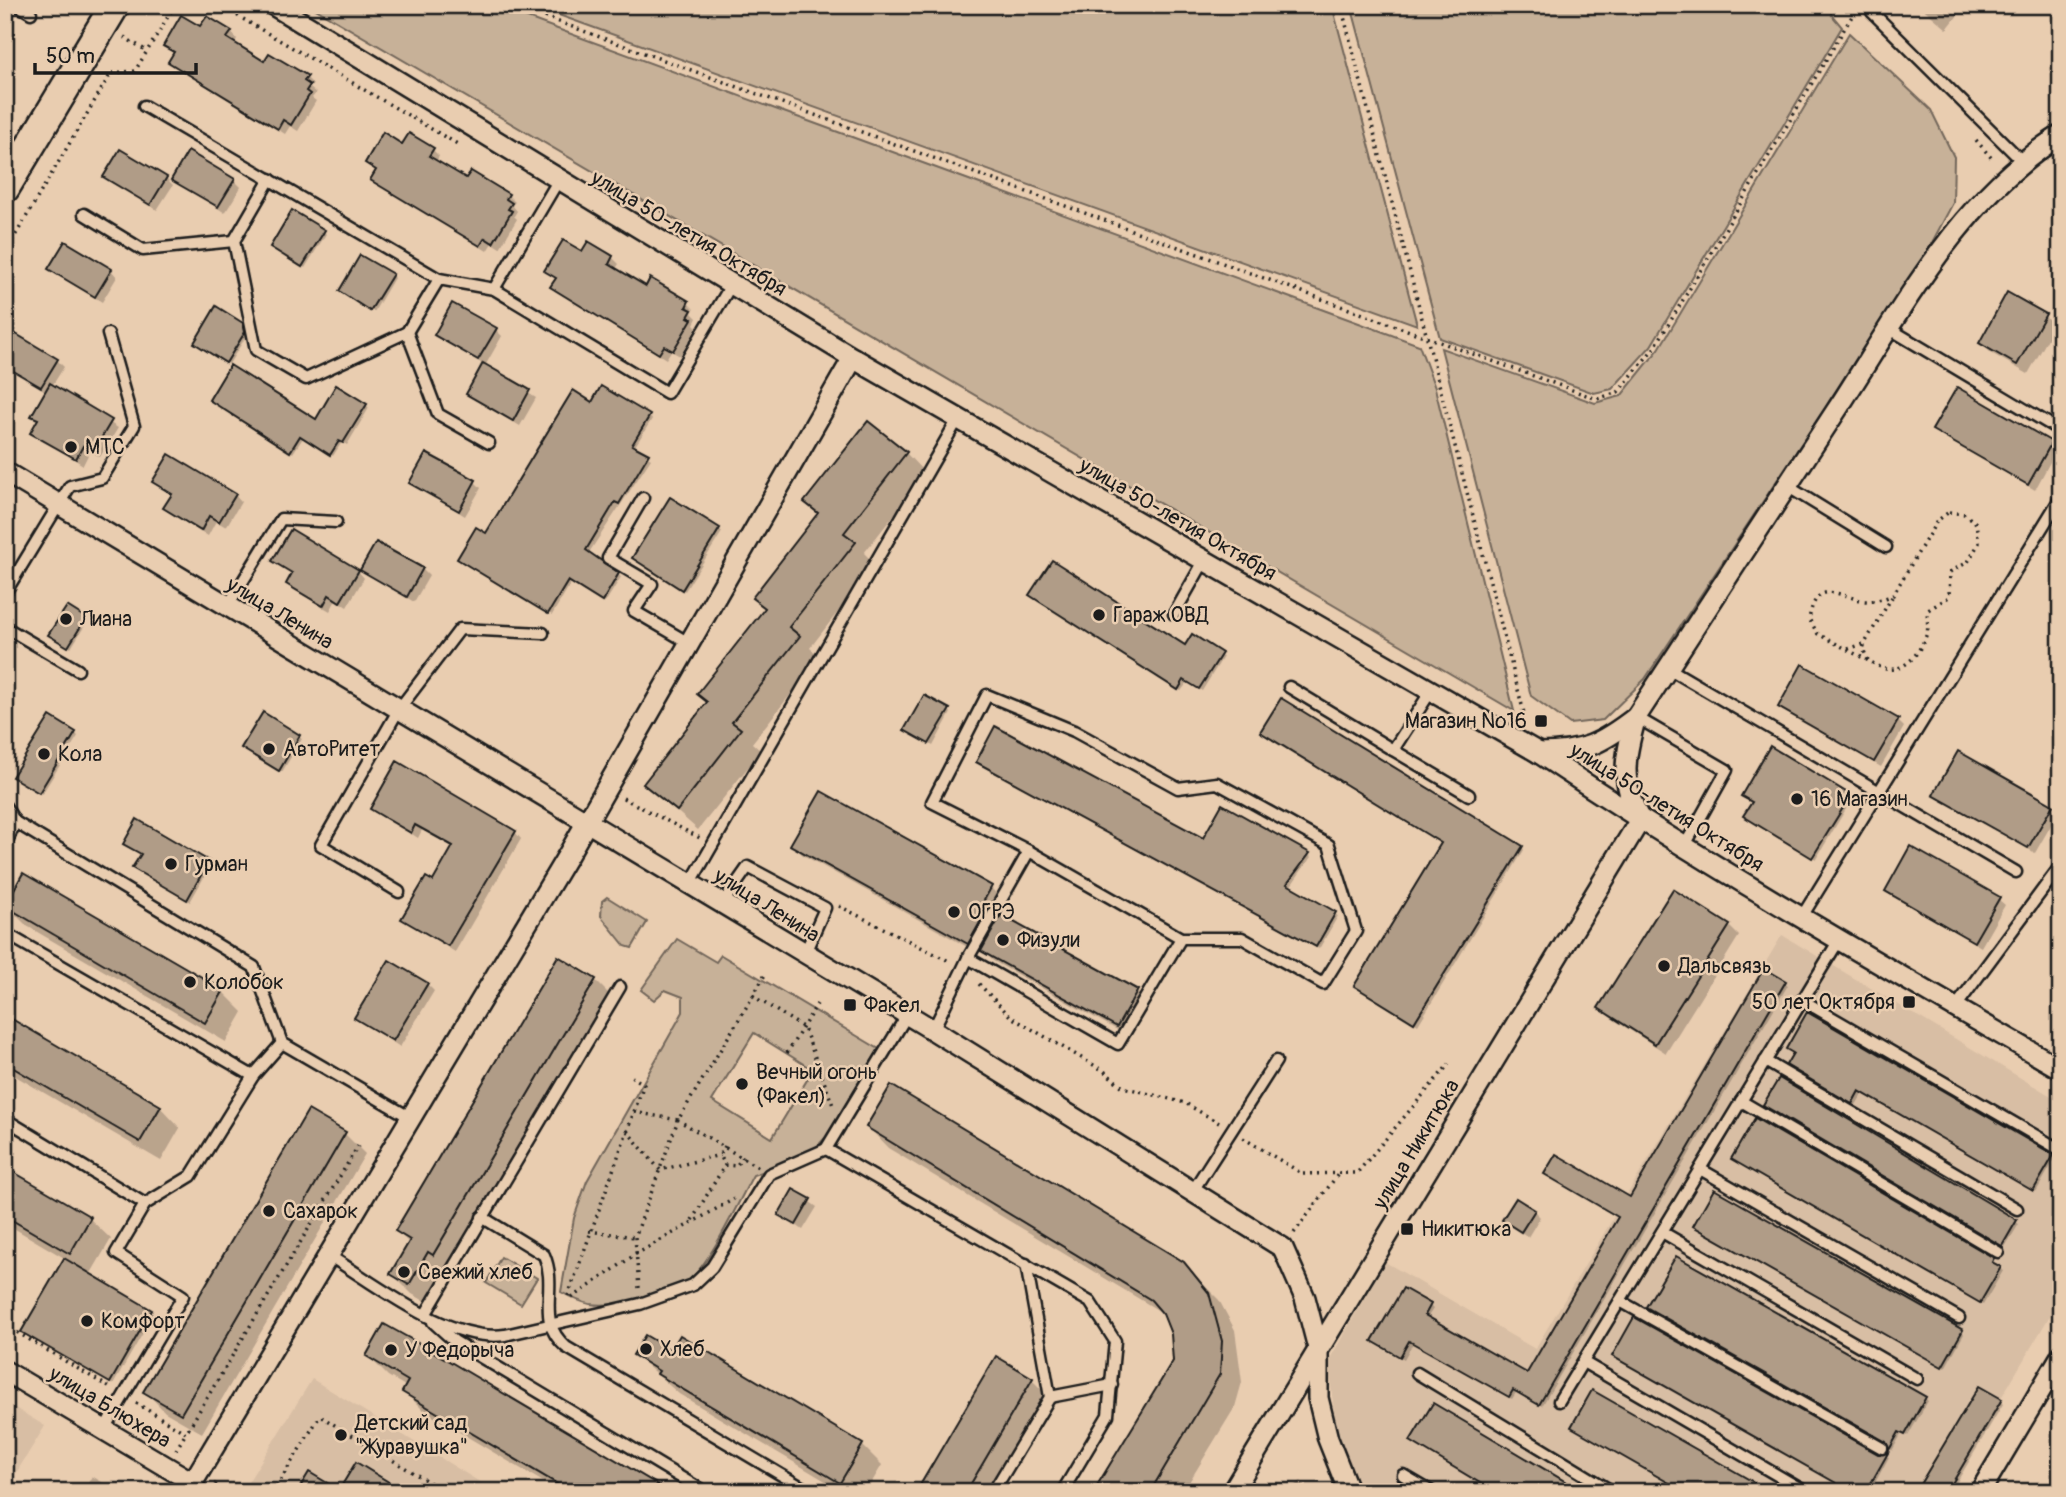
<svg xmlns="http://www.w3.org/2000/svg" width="2066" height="1497" viewBox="0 0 2066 1497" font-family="Pangolin,sans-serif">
  <rect width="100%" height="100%" fill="#e9cdb0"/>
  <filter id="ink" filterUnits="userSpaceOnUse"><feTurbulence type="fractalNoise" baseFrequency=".0143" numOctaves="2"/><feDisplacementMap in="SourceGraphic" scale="14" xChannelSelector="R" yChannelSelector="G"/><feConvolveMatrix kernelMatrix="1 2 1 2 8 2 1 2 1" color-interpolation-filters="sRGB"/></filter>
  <g filter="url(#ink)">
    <g fill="#d8bea4">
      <path d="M1782 935 2061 1102V1297L1945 1492H1356L1340 1461 1328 1362 1385 1262 1535 1349Z"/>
      <path d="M312 1379 496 1492H242Z"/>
      <path d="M5 1402 45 1426 5 1491Z"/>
    </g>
    <g fill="#c7b198" stroke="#72665a" stroke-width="2" fill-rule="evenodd">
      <path d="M309 5H492L1419 345 1435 388 1514 711Z"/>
      <path d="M531 5H1332L1417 325Z"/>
      <path d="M1351 5H1830L1831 14 1842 27 1651 346 1612 389 1594 393 1440 338Z"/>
      <path d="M1849 33 1931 110 1954 157 1953 203 1920 265 1645 679 1603 720 1570 724 1531 696 1441 348 1595 403 1621 396 1659 349Z"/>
      <path d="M607 897 647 922 632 948 625 946 601 916 602 901Z"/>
      <path d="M677 939 716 962 721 955 879 1049 826 1137 807 1157 753 1175C739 1201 710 1264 689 1280 669 1295 614 1308 590 1304 580 1302 570 1297 561 1292L574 1218 587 1181 683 1012V997L665 990 654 1000 641 990ZM754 1033 813 1070 772 1138 712 1101Z"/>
      <path d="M501 1257 537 1278 521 1304 486 1283Z"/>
    </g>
    <g fill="#0003">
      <path d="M1919 5H1966L1947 29Z"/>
      <path d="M201 28 231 32 237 39 234 44 265 63 306 77 313 84 310 88 316 93 312 98 316 101 298 131 290 126 285 134 171 62 175 54 165 46Z"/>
      <path d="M5 128 10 133 5 140Z"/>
      <path d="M403 146 433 150 439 156 436 162 467 181 508 195 515 202 512 205 517 211 514 216 517 219 500 248 492 243 487 251 372 179 377 172 367 163Z"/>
      <path d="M105 177 166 178 173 185 157 210Z"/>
      <path d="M174 179 234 180 241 187 225 213Z"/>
      <path d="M323 231 326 234 305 268 275 250Z"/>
      <path d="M589 243 612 257 619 264 615 270 646 288 688 303 694 309 692 313 697 318 694 324 697 327 680 356 671 351 666 359 552 287 557 280 547 271 583 254Z"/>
      <path d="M50 269 111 270 117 277 102 302Z"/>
      <path d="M391 275 394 278 374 312 341 291Z"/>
      <path d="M2008 295 2045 316 2055 326 2028 374 1991 353 1981 343Z"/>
      <path d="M242 324 247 335 229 364 199 346Z"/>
      <path d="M496 330 502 336 485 366 536 398 520 426 468 394 484 365 436 335Z"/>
      <path d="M5 344 57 360 64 367 52 386 118 428 100 457 90 451 83 465 32 432 39 421 33 415 47 392 5 367Z"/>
      <path d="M214 403 316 421 366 405 369 408 347 445 342 442 333 456 303 438 293 453Z"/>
      <path d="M593 404 649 417 652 419 634 448 651 459 588 554 621 577 605 603 571 583 552 615 461 561Z"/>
      <path d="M1934 430 2051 443 2057 449 2035 490Z"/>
      <path d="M906 453 926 474 864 553 875 564 810 648 820 657 752 743 761 751 698 830 645 783 708 703 766 609 754 598 819 514 807 502Z"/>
      <path d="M154 482 235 495 241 502 226 527 216 521 208 536 165 508 173 495Z"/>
      <path d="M475 482 481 488 465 516 412 483Z"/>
      <path d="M719 529 722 532 685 591 637 561Z"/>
      <path d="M274 561 358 571 364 578 347 607 336 600 330 611 294 590 288 584 293 575Z"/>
      <path d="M422 569 429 576 414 602 362 570Z"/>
      <path d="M1034 598 1186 647 1223 657 1202 691 1188 682 1181 691Z"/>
      <path d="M85 619 87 622 71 648 53 637Z"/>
      <path d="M1780 707 1898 721 1904 727 1881 767Z"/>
      <path d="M949 710 951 713 933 746 909 732Z"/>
      <path d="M263 715 302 739 282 772 246 751Z"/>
      <path d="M75 733 78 736 42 794 17 779Z"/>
      <path d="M978 762 1204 840 1223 806 1309 855 1311 857 1290 887 1338 916 1319 949Z"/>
      <path d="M1936 794 2051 807 2058 813 2035 853Z"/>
      <path d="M1850 796 1852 799 1816 859 1748 818 1754 803Z"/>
      <path d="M372 808 515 832 521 839 455 952 403 919 433 884 454 848 422 830 418 838Z"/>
      <path d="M138 822 211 865 190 902 137 871 143 855Z"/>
      <path d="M793 845 991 888 1001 898 992 914 999 921 1137 992 1147 1002 1128 1036 993 961 981 948 978 953 803 855Z"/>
      <path d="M1522 847 1524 850 1418 1025 1358 989Z"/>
      <path d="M1887 891 1998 899 2005 905 1981 947Z"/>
      <path d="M6 905 223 992 243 1012 226 1042 27 926Z"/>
      <path d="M1729 926 1739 936 1666 1053 1611 1018 1600 1008Z"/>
      <path d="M558 959 595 980 615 1000 430 1304 412 1294 392 1274 410 1244 397 1231Z"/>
      <path d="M1765 970 1788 985 1542 1406 1517 1391 1512 1399 1413 1343 1404 1359 1377 1344 1430 1306 1433 1309 1427 1318 1528 1375Z"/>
      <path d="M427 984 434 991 400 1047 356 1018Z"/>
      <path d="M5 1017 160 1107 180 1128 161 1161 5 1070Z"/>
      <path d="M1795 1054 2052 1156 2055 1159 2036 1192 1863 1093 1856 1105 1791 1067Z"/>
      <path d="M1768 1108 2016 1222 2019 1224 2005 1247Z"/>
      <path d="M868 1127 1183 1264 1219 1300 1235 1330 1242 1382 1235 1407 1183 1492H1095L1175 1361V1346L1166 1315 888 1148Z"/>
      <path d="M345 1134 365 1154 202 1433 165 1412 145 1391Z"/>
      <path d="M1736 1161 1993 1260 1994 1265 2003 1271 1983 1305Z"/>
      <path d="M5 1169 90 1219 111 1239 90 1275 154 1314 113 1385 23 1331 66 1259 5 1223Z"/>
      <path d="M794 1191 817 1207 803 1230 780 1214Z"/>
      <path d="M1534 1211 1540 1217 1528 1237 1504 1220Z"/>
      <path d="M1698 1229 1962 1331 1964 1334 1945 1368Z"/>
      <path d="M672 1352 862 1445 882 1465 866 1492H844L679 1394 635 1355Z"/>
      <path d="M368 1356 666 1492H560L424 1411 404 1391 407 1387 388 1376Z"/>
      <path d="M1614 1356 1878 1456 1889 1457 1870 1492H1853Z"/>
      <path d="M997 1359 1032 1380 1052 1400 997 1492H918Z"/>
      <path d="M1925 1398 1928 1401 1908 1436 1902 1433 1892 1451 1888 1442Z"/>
      <path d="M2000 1401 2003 1404 1951 1492H1930Z"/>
      <path d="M92 1476 118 1492H83Z"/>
      <path d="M1301 1481 1309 1492H1289L1288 1490Z"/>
    </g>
    <g fill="#b09c87" stroke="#1c1c1c" stroke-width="2">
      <path d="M181 15 200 26 207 16 232 31 227 38 264 61 269 53 308 76 304 81 310 85 306 91 310 94 291 125 283 120 278 129 168 62 174 52 163 46Z"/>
      <path d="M383 132 402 144 409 133 434 148 429 156 466 178 471 171 509 194 506 199 512 203 508 209 512 211 493 243 485 238 480 246 370 180 376 170 365 163Z"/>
      <path d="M120 149 167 177 150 205 103 177Z"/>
      <path d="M188 151 235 179 218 207 171 180Z"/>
      <path d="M292 210 325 230 302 267 270 247Z"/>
      <path d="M563 240 582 251 588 241 613 256 609 264 646 286 650 278 689 301 686 307 692 310 688 317 692 319 673 351 664 346 659 354 550 287 556 278 544 271Z"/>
      <path d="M65 241 112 269 95 297 48 269Z"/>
      <path d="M360 255 393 274 370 311 339 291Z"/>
      <path d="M2007 292 2046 314 2017 365 1979 343Z"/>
      <path d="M452 303 497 328 478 360 434 335Z"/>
      <path d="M216 306 243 323 245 332 226 363 194 343Z"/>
      <path d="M11 331 58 359 41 387 5 366V341Z"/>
      <path d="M483 363 530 390 513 421 466 394Z"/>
      <path d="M230 365 316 419 336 385 367 404 343 443 339 441 330 455 300 436 290 452 209 400Z"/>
      <path d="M50 383 112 420 93 452 83 446 76 459 30 433 38 419 31 416Z"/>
      <path d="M601 386 650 415 632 445 649 454 619 504 615 502 586 550 619 573 602 602 568 581 548 614 457 559 476 527 486 533 573 390 592 402Z"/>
      <path d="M1957 387 2052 442 2028 485 1932 430Z"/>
      <path d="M868 421 907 452 844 533 856 542 789 627 800 636 732 722 741 729 677 811 643 784 707 702 697 694 765 608 752 598 818 513 804 502Z"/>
      <path d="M426 453 476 480 459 511 409 483Z"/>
      <path d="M169 454 236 494 219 522 209 516 201 531 163 508 172 494 152 482Z"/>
      <path d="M670 497 720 528 682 590 632 558Z"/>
      <path d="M291 529 359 570 340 602 329 595 323 606 286 584 292 573 272 561Z"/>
      <path d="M376 542 423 568 407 597 360 570Z"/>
      <path d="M1052 560 1185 645 1192 634 1222 653 1199 689 1184 680 1178 690 1029 595Z"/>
      <path d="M67 606 86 618 68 647 48 635Z"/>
      <path d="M1802 664 1899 719 1874 762 1778 707Z"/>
      <path d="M924 695 950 709 929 744 904 730Z"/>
      <path d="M1281 698 1523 846 1414 1023 1354 986 1441 843 1260 732Z"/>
      <path d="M263 712 300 735 279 771 241 748Z"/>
      <path d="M50 716 76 732 39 793 12 777Z"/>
      <path d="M995 726 1203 838 1222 804 1310 853 1287 884 1336 912 1316 947 976 762Z"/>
      <path d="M1770 746 1851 795 1812 858 1743 816 1752 802 1741 796Z"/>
      <path d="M1958 751 2053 805 2028 848 1933 795Z"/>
      <path d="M397 761 516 831 448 946 401 919 426 877 433 881 453 846 415 825 411 833 370 809Z"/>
      <path d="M821 791 992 886 982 904 988 908 968 944 790 845Z"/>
      <path d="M137 819 209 861 187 900 132 868 141 854 123 844Z"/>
      <path d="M1910 846 2000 897 1974 942 1885 891Z"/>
      <path d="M23 873 224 990 205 1023 5 906Z"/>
      <path d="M1673 889 1730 925 1655 1044 1598 1008Z"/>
      <path d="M1001 915 1138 990 1117 1027 981 951Z"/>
      <path d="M558 956 596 979 433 1255 428 1252 409 1285 390 1274 410 1240 395 1231Z"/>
      <path d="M389 960 428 983 393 1041 354 1018Z"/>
      <path d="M1764 968 1786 981 1539 1405 1513 1390 1509 1397 1409 1341 1400 1357 1372 1341 1403 1288 1431 1304 1425 1315 1527 1373 1618 1217 1544 1174 1556 1154 1630 1197Z"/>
      <path d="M1807 1012 2054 1155 2033 1191 1859 1091 1852 1104 1786 1065 1793 1053 1786 1049Z"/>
      <path d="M5 1015 161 1106 140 1142 5 1063Z"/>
      <path d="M1779 1078 2017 1220 2002 1246 1763 1105Z"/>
      <path d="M891 1085 1184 1262 1209 1293 1222 1341 1220 1374 1150 1492H1093L1173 1361 1171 1334 1163 1314 1151 1300 866 1127Z"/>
      <path d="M308 1110 346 1132 181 1414 143 1392Z"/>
      <path d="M1755 1118 1994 1258 1992 1262 2001 1267 1980 1303 1731 1159Z"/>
      <path d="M5 1167 91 1217 70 1254 5 1216Z"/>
      <path d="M793 1189 811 1199 796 1225 778 1215Z"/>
      <path d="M1714 1189 1963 1330 1942 1367 1693 1226Z"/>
      <path d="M1516 1198 1535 1210 1521 1232 1502 1220Z"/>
      <path d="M1676 1256 1926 1397 1905 1435 1899 1432 1889 1450 1886 1442 1646 1307Z"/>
      <path d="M64 1258 152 1310 110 1383 21 1332Z"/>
      <path d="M1634 1317 1878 1454 1888 1453 1866 1492H1852L1612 1356Z"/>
      <path d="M384 1324 427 1348 670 1492H571L402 1392 408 1381 366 1356Z"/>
      <path d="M645 1335 671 1350 680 1335 863 1444 840 1483 657 1374 659 1371 633 1355Z"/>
      <path d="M996 1356 1033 1378 966 1492H916Z"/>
      <path d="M1979 1386 2002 1399 1947 1492H1929L1919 1486Z"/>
      <path d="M1592 1390 1771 1492H1685L1571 1427Z"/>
      <path d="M1433 1403 1583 1492H1495L1410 1441Z"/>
      <path d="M356 1462 405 1492H297L309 1472 339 1490Z"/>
    </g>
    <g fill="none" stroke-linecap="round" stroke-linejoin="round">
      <g stroke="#1c1c1c" stroke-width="15">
        <g id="lane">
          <path d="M18 5 31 13"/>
          <path d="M1870 5 1872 12 2022 161"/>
          <path d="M144 106 439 279 494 289 558 181"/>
          <path d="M270 179 234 241 256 350 306 379 407 332 439 279"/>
          <path d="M84 214 143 250 234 241"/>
          <path d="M494 289 667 393 731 285"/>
          <path d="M1890 329 2061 431"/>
          <path d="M407 332 438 414 489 443"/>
          <path d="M1787 486 1886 547"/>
          <path d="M643 498 608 558 652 584 634 611 689 643"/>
          <path d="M5 593 70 486 102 478 134 426 108 334"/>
          <path d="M227 607 281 519 336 522"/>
          <path d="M1174 614 1204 561"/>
          <path d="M5 627 78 670"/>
          <path d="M1668 668 2016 872"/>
          <path d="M1289 687 1393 750"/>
          <path d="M1431 691 1393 750 1469 795"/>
          <path d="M987 695 1074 731 1178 788 1217 783 1329 845 1356 931 1323 984 1242 938H1181L1029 851 932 802Z"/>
          <path d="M1636 717 1727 770 1684 847"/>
          <path d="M5 806 15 822 254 967 282 1043 411 1118"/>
          <path d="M5 847 15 822"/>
          <path d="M690 884 958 419"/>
          <path d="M399 892 321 845 399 709 460 629 543 633"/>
          <path d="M722 904 748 867 825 908 804 955"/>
          <path d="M1801 918 2061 497"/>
          <path d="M5 933 253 1076"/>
          <path d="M968 958 1029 851"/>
          <path d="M1802 1000 2057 1148"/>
          <path d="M1955 1008 2061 865"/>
          <path d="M907 1015 826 1149 1090 1302 1115 1341 1108 1415 1062 1492"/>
          <path d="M933 1030 968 958 1118 1044 1181 938"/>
          <path d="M1765 1061 2017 1209"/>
          <path d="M1741 1101 1998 1252"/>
          <path d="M5 1119 145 1204 191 1176 253 1076 282 1043"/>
          <path d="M1700 1169 1959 1318"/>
          <path d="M1192 1192 1276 1061"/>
          <path d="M482 1217 544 1255C559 1290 534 1319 566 1347L810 1492"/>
          <path d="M1662 1232 1917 1379"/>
          <path d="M328 1255C376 1284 448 1343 505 1335L640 1304 693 1285 712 1267 769 1174 826 1149"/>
          <path d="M1620 1301 1882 1448"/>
          <path d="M425 1315 620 987"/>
          <path d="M433 1322 454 1341 705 1492"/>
          <path d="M1583 1362 1806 1492"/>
          <path d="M1417 1373 1613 1492"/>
          <path d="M1050 1397 1112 1385"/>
          <path d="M1559 1401 1839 940"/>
          <path d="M104 1429 183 1296 116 1253 145 1204"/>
          <path d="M1403 1475 1432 1492"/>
          <path d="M993 1492 1050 1397 1026 1264"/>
        </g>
      </g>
      <g stroke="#1c1c1c" stroke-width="24">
        <g id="street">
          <path d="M273 5 853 358 1539 753C1708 866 1885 967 2061 1069"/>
          <path d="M5 472 933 1030 1283 1248 1305 1298 1318 1348V1398L1328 1439 1349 1492"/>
          <path d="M1539 753C1583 753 1601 744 1636 717"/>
          <path d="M1640 820C1620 780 1624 759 1636 717 1702 615 1769 513 1836 411 1900 313 1959 198 2061 135"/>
          <path d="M5 1371 192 1482"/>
          <path d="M187 1492 568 855 853 358"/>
          <path d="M1232 1492 1640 820"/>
          <path d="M1980 1492 2061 1356"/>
        </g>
      </g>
      <g stroke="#1c1c1c" stroke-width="33">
        <path id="secondary" d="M5 188 115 5"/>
      </g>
      <g stroke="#1c1c1c" stroke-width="3.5" stroke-dasharray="2 5" stroke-linecap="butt">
        <path d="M219 5 459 145"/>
        <path d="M512 5 1597 399 1618 392 1655 347 1855 11"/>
        <path d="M1341 5 1524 713"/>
        <path d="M124 37 147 51"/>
        <path d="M1976 140 1994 161"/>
        <path d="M5 253 111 73 135 71 175 5"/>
        <path d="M1949 512 1964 514 1976 523 1979 543 1968 562 1950 572 1949 597 1928 610C1926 618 1929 626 1927 633 1920 653 1904 675 1882 668L1818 634 1809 619C1816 581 1834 593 1860 600 1869 603 1885 599 1893 595L1937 521Z"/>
        <path d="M1848 649 1863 644"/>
        <path d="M1868 660 1863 649 1865 643 1892 597"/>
        <path d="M623 798 700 838"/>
        <path d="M839 906 951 962"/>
        <path d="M979 984 1011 1017 1104 1071 1123 1087 1185 1103 1219 1123"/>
        <path d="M753 996 766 973"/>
        <path d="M787 1053 817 1004"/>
        <path d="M634 1112 678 1120 753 996 804 1028 834 1108"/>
        <path d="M627 1131 660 1170 720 1155"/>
        <path d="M1243 1138 1303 1174 1357 1173 1449 1064"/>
        <path d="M725 1146 720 1155 725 1165 736 1166 743 1157"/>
        <path d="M692 1220 725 1165"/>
        <path d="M589 1231 635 1237"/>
        <path d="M1294 1233 1339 1173"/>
        <path d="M639 1288 635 1237 678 1120 758 1167"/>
        <path d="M568 1296 644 1084 632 1077"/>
        <path d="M572 1298 636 1254 734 1199"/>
        <path d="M5 1325 112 1389"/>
        <path d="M136 1403 186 1433 358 1146"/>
        <path d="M176 1450 186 1433"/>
        <path d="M216 1483 215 1485 225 1492"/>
        <path d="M247 1492 249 1489 254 1492"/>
        <path d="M273 1492 320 1416 445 1492"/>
      </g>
      <use href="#lane" stroke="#e9cdb0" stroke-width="10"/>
      <use href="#street" stroke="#e9cdb0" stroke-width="19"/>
      <use href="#secondary" stroke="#e9cdb0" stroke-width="28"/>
    </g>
  </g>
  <g fill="#1c1c1c" stroke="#e9cdb0" stroke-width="2.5">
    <circle cx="71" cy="447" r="7"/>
    <circle cx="1099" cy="615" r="7"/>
    <circle cx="66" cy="619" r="7"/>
    <rect x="1534" y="714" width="14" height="14" rx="3.5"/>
    <circle cx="269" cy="749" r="7"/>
    <circle cx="44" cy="754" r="7"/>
    <circle cx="1797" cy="799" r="7"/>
    <circle cx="171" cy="864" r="7"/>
    <circle cx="954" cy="912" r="7"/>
    <circle cx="1003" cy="940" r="7"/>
    <circle cx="1664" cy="966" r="7"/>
    <circle cx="190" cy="982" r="7"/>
    <rect x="1902" y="995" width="14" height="14" rx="3.5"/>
    <rect x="843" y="998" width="14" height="14" rx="3.5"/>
    <circle cx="742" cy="1084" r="7"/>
    <circle cx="269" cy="1211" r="7"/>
    <rect x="1400" y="1222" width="14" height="14" rx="3.5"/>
    <circle cx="404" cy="1272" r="7"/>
    <circle cx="87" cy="1321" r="7"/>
    <circle cx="646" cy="1349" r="7"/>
    <circle cx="391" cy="1350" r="7"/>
    <circle cx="341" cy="1435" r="7"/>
  </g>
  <g text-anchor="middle" stroke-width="5" stroke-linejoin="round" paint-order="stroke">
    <g font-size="21" fill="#1c1c1c" stroke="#e9cdb0">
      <text transform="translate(689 233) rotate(31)" y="7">улица 50-летия Октября</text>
      <text transform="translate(1178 519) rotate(30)" y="7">улица 50-летия Октября</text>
      <text transform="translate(280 613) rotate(31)" y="7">улица Ленина</text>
      <text transform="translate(1667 807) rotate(32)" y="7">улица 50-летия Октября</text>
      <text transform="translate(767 905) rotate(32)" y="7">улица Ленина</text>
      <text transform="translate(1416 1144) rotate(-59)" y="7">улица Никитюка</text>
      <text transform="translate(110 1407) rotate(31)" y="7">улица Блюхера</text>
    </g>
    <g font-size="21" fill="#1c1c1c" stroke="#e9cdb0" text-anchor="start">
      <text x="85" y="454">МТС</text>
      <text x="1113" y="622">Гараж ОВД</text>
      <text x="80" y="626">Лиана</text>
      <text x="1527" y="728" text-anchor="end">Магазин №16</text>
      <text x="283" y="756">АвтоРитет</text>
      <text x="58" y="761">Кола</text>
      <text x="1811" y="806">16 Магазин</text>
      <text x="185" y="871">Гурман</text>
      <text x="968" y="919">ОГРЭ</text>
      <text x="1017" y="947">Физули</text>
      <text x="1678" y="973">Дальсвязь</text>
      <text x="204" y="989">Колобок</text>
      <text x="1895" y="1009" text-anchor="end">50 лет Октября</text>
      <text x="864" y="1012">Факел</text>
      <text x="756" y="1079">Вечный огонь<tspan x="756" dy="24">(Факел)</tspan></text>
      <text x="283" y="1218">Сахарок</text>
      <text x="1421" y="1236">Никитюка</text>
      <text x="418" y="1279">Свежий хлеб</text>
      <text x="101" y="1328">Комфорт</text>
      <text x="660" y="1356">Хлеб</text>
      <text x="405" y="1357">У Федорыча</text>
      <text x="355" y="1430">Детский сад<tspan x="355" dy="24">"Журавушка"</tspan></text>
    </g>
  </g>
  <rect width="2066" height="1497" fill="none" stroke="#e9cdb0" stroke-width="28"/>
  <rect x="14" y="14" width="2038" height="1469" fill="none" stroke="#1c1c1c" stroke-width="2.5" filter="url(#ink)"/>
  <path d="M35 63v10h161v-10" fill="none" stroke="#1c1c1c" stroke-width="3.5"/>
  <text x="46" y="63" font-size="21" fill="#1c1c1c" stroke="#e9cdb0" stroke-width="5" paint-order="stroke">50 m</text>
</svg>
